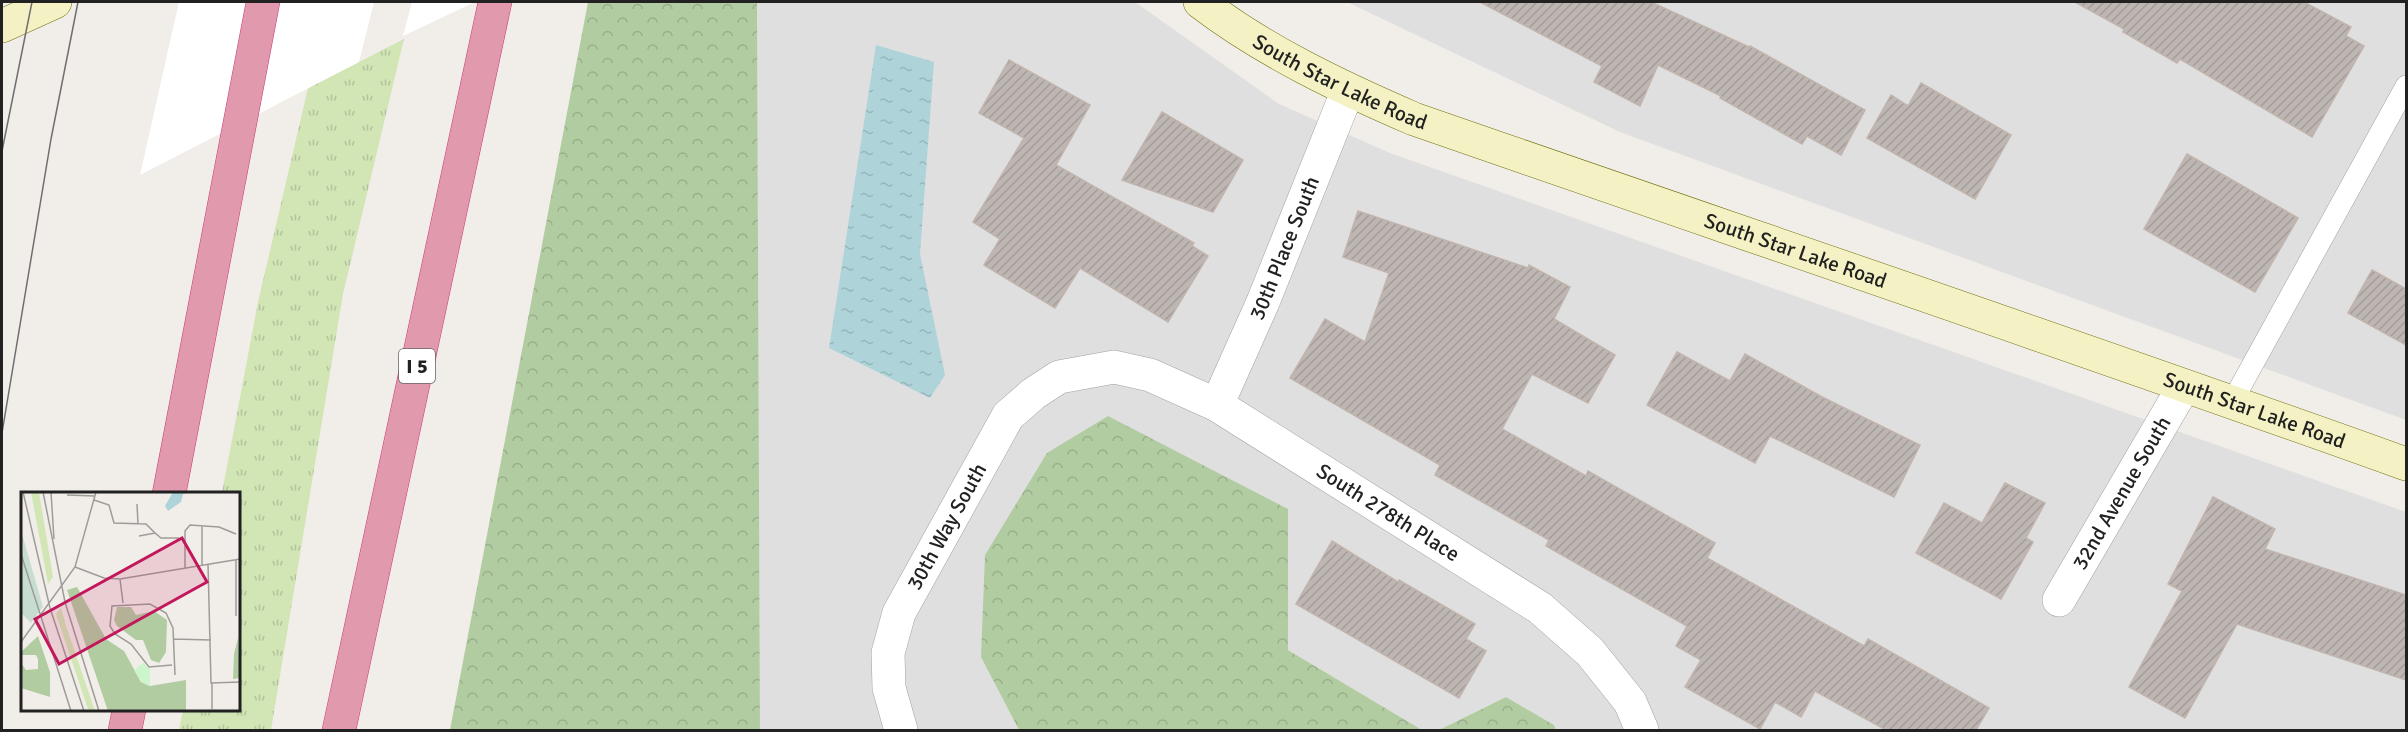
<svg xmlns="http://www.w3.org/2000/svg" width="2408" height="732" viewBox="0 0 2408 732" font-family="Signika,sans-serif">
  <defs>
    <pattern id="grass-tufts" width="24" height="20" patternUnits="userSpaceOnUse" patternTransform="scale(1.5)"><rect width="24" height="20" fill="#d1e5b5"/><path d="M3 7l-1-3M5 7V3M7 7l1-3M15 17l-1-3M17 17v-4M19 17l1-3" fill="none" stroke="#b3c49b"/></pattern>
    <pattern id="forest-crowns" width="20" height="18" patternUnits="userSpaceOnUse" patternTransform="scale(1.5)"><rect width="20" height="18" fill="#b2cca2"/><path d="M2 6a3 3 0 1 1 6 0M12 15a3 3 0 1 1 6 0" fill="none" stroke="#99af8b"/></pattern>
    <pattern id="water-ripples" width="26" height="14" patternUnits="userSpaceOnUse" patternTransform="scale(1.5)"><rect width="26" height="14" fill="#aed4da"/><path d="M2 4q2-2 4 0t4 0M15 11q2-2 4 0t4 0" fill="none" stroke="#95b6bb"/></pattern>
    <pattern id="building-hatch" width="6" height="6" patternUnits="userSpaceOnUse" patternTransform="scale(1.5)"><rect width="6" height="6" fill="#beb6b2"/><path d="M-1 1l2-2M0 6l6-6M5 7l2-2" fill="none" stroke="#a39c99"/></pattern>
  </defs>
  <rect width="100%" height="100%" fill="#f1eee9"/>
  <g fill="#dfdfdf">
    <path d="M757 2H1135L1279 104 1390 153 2406 512V730H1556L1554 725 1506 697 1439 730H1422L1288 650V509L981 656 1019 730H760Z"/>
    <path d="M1347 2H2406V420L1620 132Z"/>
  </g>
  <path fill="url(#grass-tufts)" d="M404 39 343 294 271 730H179L183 710H238V494L222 493 258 302 308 88Z"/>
  <g fill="url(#forest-crowns)">
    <path d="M588 2H757L760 730H450Z"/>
    <path d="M1108 416 1288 509V650L1422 730H1019L981 657 985 555 1047 453Z"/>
    <path d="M1506 697 1554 725 1556 730H1439Z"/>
  </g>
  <path fill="url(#water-ripples)" d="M876 45 934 62 920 254 945 375 930 398 829 348Z"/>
  <g fill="#fff">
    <path d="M179 2H374L359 62 140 175Z"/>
    <path d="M412 2H475L403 36Z"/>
  </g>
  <g fill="url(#building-hatch)" stroke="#c1b4ad" stroke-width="1.5">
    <path d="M1480 2H1651L1749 47 1750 46 1865 110 1841 155 1807 136 1802 144 1720 98 1721 96 1658 65 1640 106 1594 82 1602 66Z"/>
    <path d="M2075 2H2304L2351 27 2346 36 2364 46 2312 137 2180 59 2177 63 2123 32 2124 29Z"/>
    <path d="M1009 60 1090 105 1056 165 1194 243 1192 246 1208 256 1168 322 1080 268 1055 308 984 265 1000 239 973 222 1024 138 979 113Z"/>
    <path d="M1921 83 2011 135 1975 199 1867 138 1891 95 1908 106Z"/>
    <path d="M1162 112 1243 160 1213 212 1122 180Z"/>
    <path d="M2187 154 2298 218 2255 292 2144 229Z"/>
    <path d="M1358 211 1528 268 1529 265 1570 287 1554 319 1615 355 1588 403 1532 374 1502 429 1586 476 1588 471 1715 543 1707 558 1864 646 1868 639 1989 708 1976 730H1886L1815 691 1801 717 1775 702 1760 729 1685 687 1701 660 1676 646 1687 626 1546 546 1549 540 1435 475 1440 465 1290 378 1325 319 1365 342 1389 273 1343 257Z"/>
    <path d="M2372 270 2406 289V345L2348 313Z"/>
    <path d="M1677 352 1730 381 1745 354 1822 397 1920 445 1894 497 1770 436 1755 463 1647 405Z"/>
    <path d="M2005 483 2045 503 2026 538 2033 542 2001 599 1916 553 1944 503 1982 523Z"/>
    <path d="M2213 497 2275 529 2265 549 2406 595V680L2237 624 2185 718 2129 687 2182 591 2168 584Z"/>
    <path d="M1332 541 1398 582 1399 580 1475 624 1466 639 1486 651 1459 698 1296 604Z"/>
  </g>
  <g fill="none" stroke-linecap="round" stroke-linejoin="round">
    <g stroke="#a2a2a2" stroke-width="22">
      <path id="lane" d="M2232 402 2406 86"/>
    </g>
    <g stroke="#a2a2a2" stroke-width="34">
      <g id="street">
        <path id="s1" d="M1217 405 1263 302 1348 90"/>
        <path id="s2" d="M2059 600 2184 386"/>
        <path id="s3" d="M901 730 889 688 888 653 899 613 1008 416 1033 394 1059 377 1114 367 1150 375 1217 405 1540 608 1590 652 1630 702 1642 730"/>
      </g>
    </g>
    <g stroke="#6f7110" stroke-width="34">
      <g id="secondary">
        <path id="s4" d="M1200 2C1264 51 1340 87 1414 119 1745 234 2077 346 2406 464"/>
        <path d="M2 26 55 2"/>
      </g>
    </g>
    <g stroke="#cb3a79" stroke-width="34">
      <g id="highway">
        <path d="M169 494 263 2"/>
        <path d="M125 730 129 710"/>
        <path d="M339 730 495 2"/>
      </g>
    </g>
    <use href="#lane" stroke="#fff" stroke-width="21"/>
    <use href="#street" stroke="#fff" stroke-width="33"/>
    <use href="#secondary" stroke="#f4f2c4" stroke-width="33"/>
    <use href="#highway" stroke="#e099ad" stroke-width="33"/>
    <g stroke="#6f6f6f" stroke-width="1.5">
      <path d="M2 151 32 2"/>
      <path d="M2 433 51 139 78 2"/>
    </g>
  </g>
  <g text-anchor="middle" stroke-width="6" stroke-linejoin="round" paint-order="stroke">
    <rect fill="#fff" stroke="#646464" stroke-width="1.5" x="399" y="349" width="36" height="34" rx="4.5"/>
    <g font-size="20" font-weight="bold" fill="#212121">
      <text x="417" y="373">I 5</text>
    </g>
    <g font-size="21" fill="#212121" stroke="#fff">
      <text dy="7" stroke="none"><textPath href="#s4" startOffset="162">South Star Lake Road</textPath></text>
      <text dy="7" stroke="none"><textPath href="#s1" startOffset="171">30th Place South</textPath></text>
      <text dy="7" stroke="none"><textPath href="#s4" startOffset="648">South Star Lake Road</textPath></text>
      <text dy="7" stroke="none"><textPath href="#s4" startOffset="1134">South Star Lake Road</textPath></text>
      <text dy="7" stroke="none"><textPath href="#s2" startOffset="124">32nd Avenue South</textPath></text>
      <text dy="7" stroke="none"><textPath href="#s3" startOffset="778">South 278th Place</textPath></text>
      <text dy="7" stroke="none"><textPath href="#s3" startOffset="219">30th Way South</textPath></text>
    </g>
  </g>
  <g transform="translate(21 492)">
    <rect width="219" height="219" fill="#f1eee9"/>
    <path d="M10 0H18L32 85 27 92ZM40 116 45 134 74 219 67 217 40 137 35 122Z" fill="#d1e5b5"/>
    <path d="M56 95 85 147 103 159 120 190 129 194 165 188V219H87L46 98ZM96 115H110L115 123 133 119 146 128 145 160 138 171 130 168 122 148H115L96 134 93 128ZM17 144 29 180V205L0 196V171L5 178 17 177V167L15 163H0V160ZM217 146 219 186 212 187 213 162Z" fill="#b2cca2"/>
    <path d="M0 38 22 115 10 131 0 121Z" fill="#c8ddd1"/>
    <path d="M122 171 129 177V194L120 190 113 178Z" fill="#ccf5cc"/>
    <path d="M152 0H174L162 2 160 10 147 19 144 14Z" fill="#aed4da"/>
    <path fill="none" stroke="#9e9c99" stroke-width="1.5" d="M2 0 29 116 63 219M22 0 44 110 78 219M30 0 33 47M46 3 74 4M73 8 88 13 93 31 125 32 134 41M116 12 117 32M181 34V73M118 44 134 41 140 46H158M0 62 50 219M215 67V124M187 72 190 191 219 190M54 75 83 86 99 87 219 67M164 76V39L169 33 198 35 215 42M99 87 102 111M152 147 190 148M0 150 54 75 75 0M151 173 128 175 110 152 94 142 89 134 91 114 129 112 145 121 152 136 154 183M191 217V191"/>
    <path fill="#c2185b" fill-opacity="0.15" stroke="#c2185b" stroke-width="3" d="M161 46 186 90 38 172 14 127Z"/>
    <rect width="219" height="219" fill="none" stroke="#212121" stroke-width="3"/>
  </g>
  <rect width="2408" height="732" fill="none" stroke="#212121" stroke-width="6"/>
</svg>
